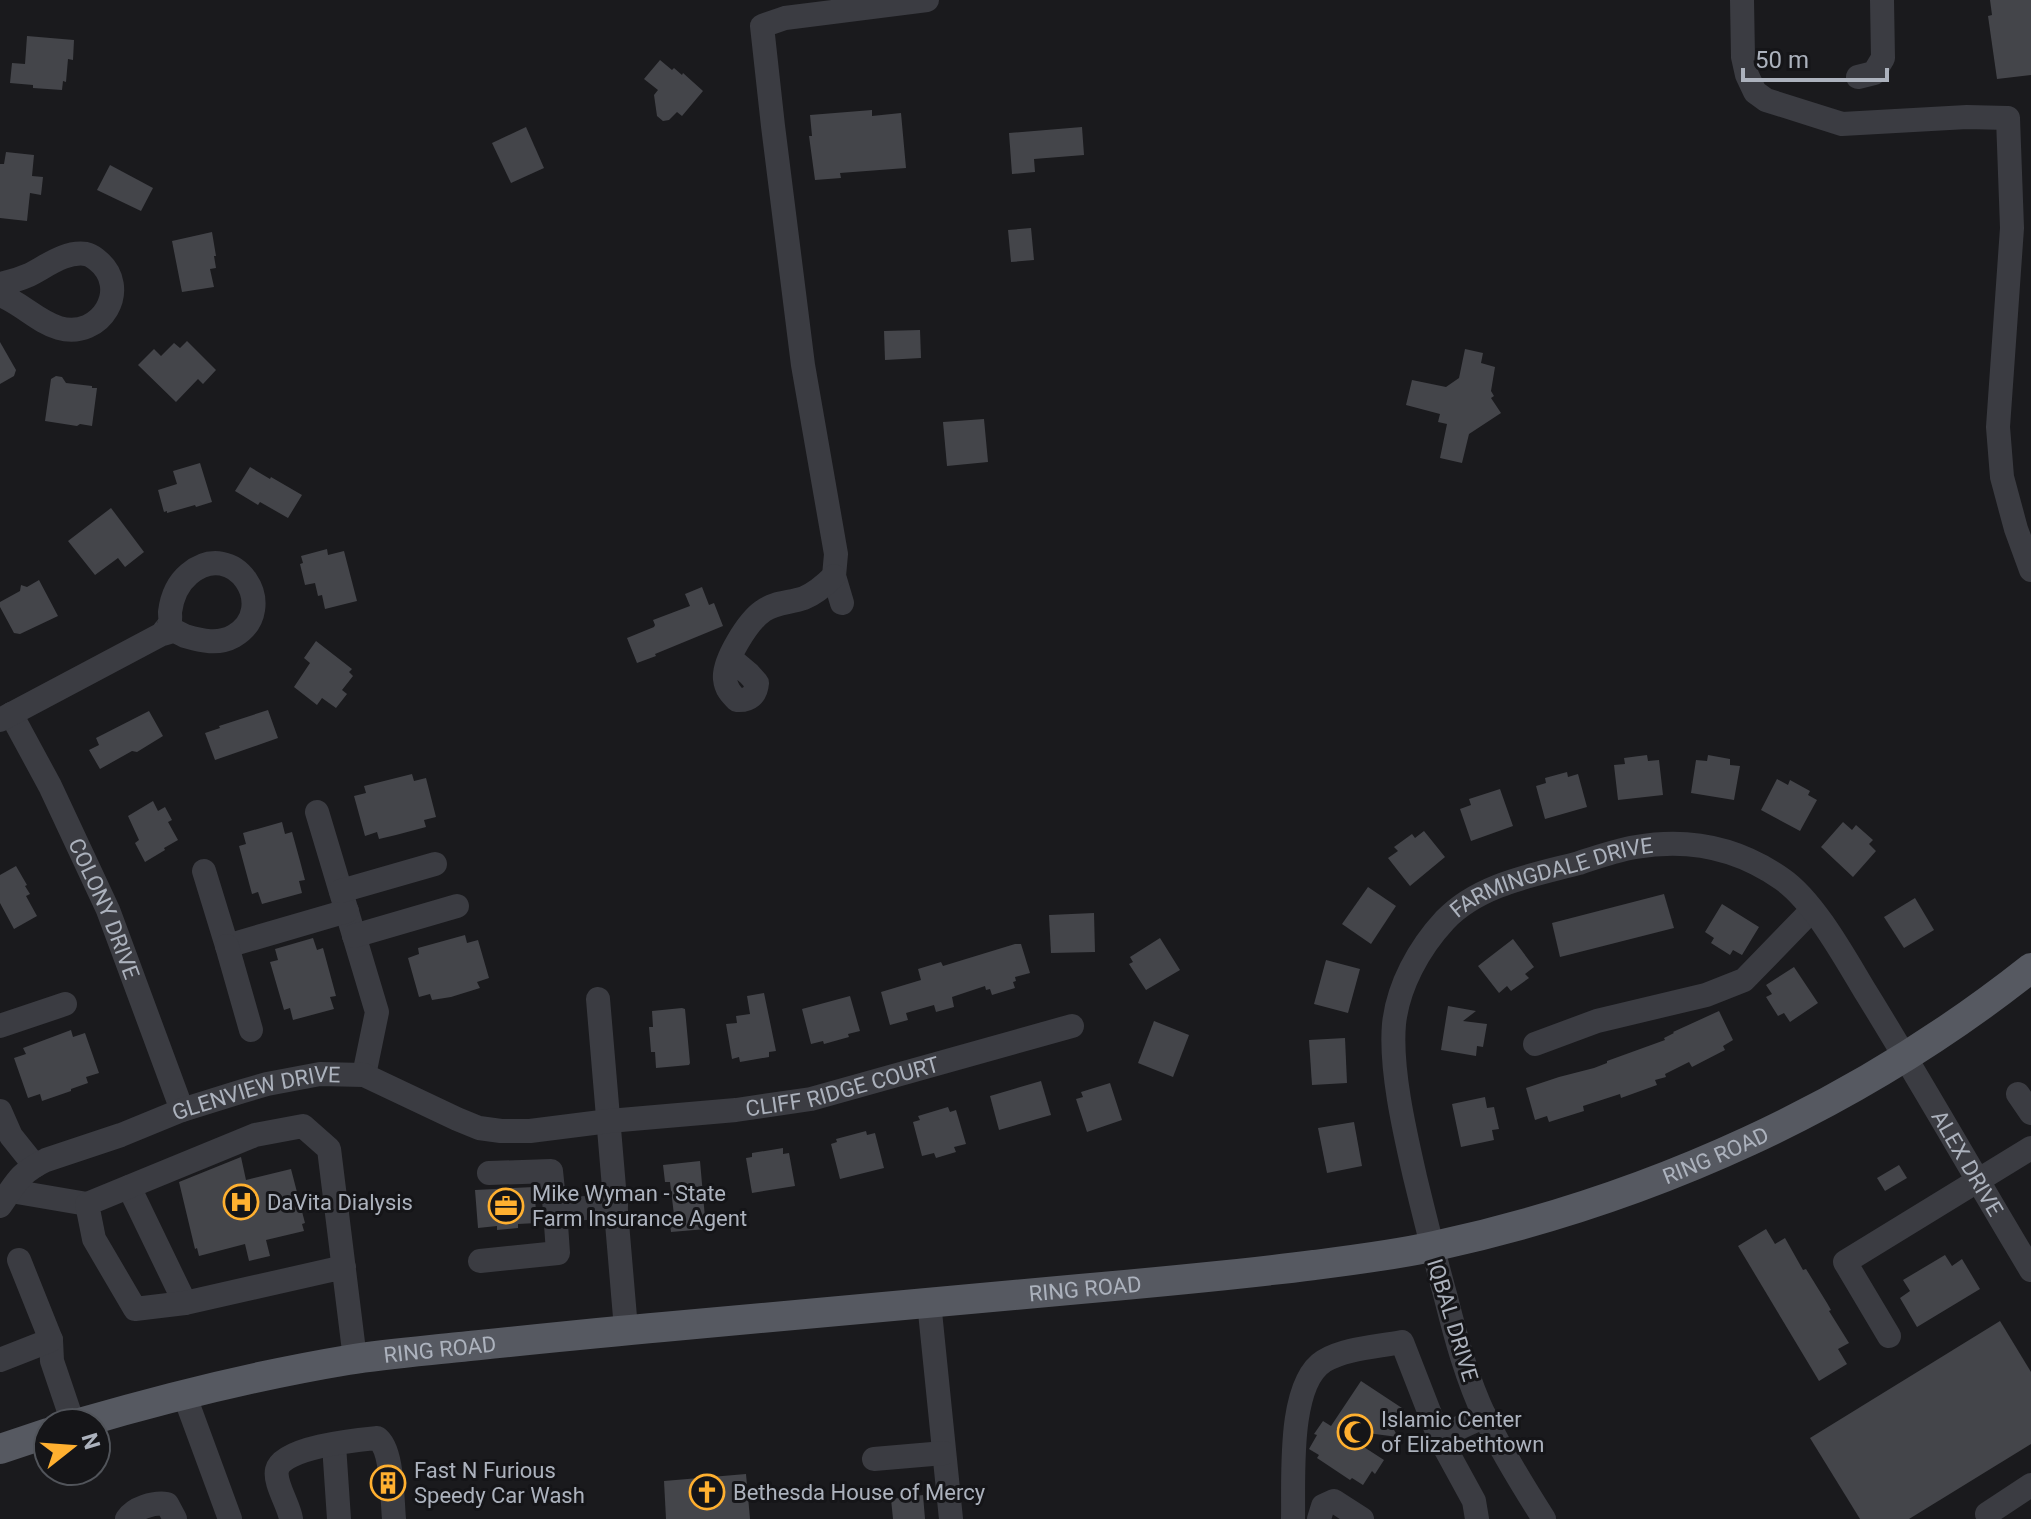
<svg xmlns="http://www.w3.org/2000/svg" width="2031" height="1519" viewBox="0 0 2031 1519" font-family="Roboto,sans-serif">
  <rect width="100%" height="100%" fill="#1a1a1d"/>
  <g fill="#44454a">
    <path d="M1990 0H2031V75L1997 79 1988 16 1992 15Z"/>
    <path d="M27 36 74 40 73 60 68 59 66 82 63 81 62 90 33 88V85L10 83 12 63 25 64Z"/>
    <path d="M660 60 672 70 674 68 682 75 683 73 703 91 682 116 677 112 669 120 663 121 657 116 654 95 658 90 644 79Z"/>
    <path d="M872 110V116L901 113 906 168 840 173 841 178 815 180 809 136H812L810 115Z"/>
    <path d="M526 127 544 168 511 183 492 143Z"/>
    <path d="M1082 127 1084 155 1034 159 1035 172 1012 174 1009 133Z"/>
    <path d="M6 152 34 155 32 176 43 177 41 195 30 193 27 221 0 218V164H4Z"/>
    <path d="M110 165 153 188 141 211 97 190Z"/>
    <path d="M1031 228 1034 260 1011 262 1008 230Z"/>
    <path d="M212 232 216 256H214L216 268 210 269 214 287 182 292 172 241Z"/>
    <path d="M920 330 921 358 885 360 884 331Z"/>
    <path d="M187 341 216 370 203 384 198 379 176 402 138 365 154 349 161 356 174 343 180 348Z"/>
    <path d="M0 342 16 370 14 376 0 384Z"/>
    <path d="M1465 349 1483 353 1481 363 1495 367 1491 391 1494 396 1491 398 1501 413 1469 434 1462 463 1440 458 1447 424 1438 422 1440 414 1406 405 1412 380 1446 387 1459 378Z"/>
    <path d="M56 376 62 377 66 383 92 386V388H97L92 426 80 424 77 426 45 421 51 379Z"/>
    <path d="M984 419 988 462 947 466 943 422Z"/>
    <path d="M200 463 212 502 196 507 195 505 167 513V511L164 512 158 490 177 484 173 471Z"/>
    <path d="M250 467 270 479 271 477 302 495 288 518 260 502 258 505 235 491Z"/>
    <path d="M111 508 144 552 125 567 118 558 95 575 68 541Z"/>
    <path d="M327 549 328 555 344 551 357 601 325 609 322 595 318 596 315 583 305 585 300 564 303 563 301 556Z"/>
    <path d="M39 580 58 616 20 634 14 633 0 607V602L20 591 21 585 27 587Z"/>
    <path d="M702 587 709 605 714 603 723 626 655 654 656 656 637 663 627 638 654 627 655 625 653 620 690 606 685 594Z"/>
    <path d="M316 641 352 669 349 672 353 676 342 690 347 694 336 708 322 698 317 705 294 687 310 663 304 658Z"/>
    <path d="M268 710 278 738 215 760 205 733 220 728 219 726Z"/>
    <path d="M149 711 163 736 137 752 132 751 100 769 89 750 99 745 96 738Z"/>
    <path d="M1647 755 1648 761 1659 760 1663 795 1618 800 1614 765 1625 764 1624 758Z"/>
    <path d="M1708 755 1730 759V765L1740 766 1734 800 1691 793 1696 760 1707 761Z"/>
    <path d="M1567 772 1568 777 1578 774 1587 807 1545 819 1536 786 1546 783 1545 778Z"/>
    <path d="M412 774 414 781 426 778 436 817 424 820 426 827 396 835 379 839 377 832 365 836 354 796 366 793 364 786Z"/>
    <path d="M1777 779 1788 785 1790 780 1810 791 1808 795 1817 800 1800 831 1761 810Z"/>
    <path d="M1500 789 1513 826 1471 841 1460 809 1471 805 1469 799Z"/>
    <path d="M153 801 158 811 165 807 172 820 168 822 178 840 164 848 165 850 145 862 135 843 139 840 128 816Z"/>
    <path d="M282 822 285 834 292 832 300 861 305 880 299 881 302 893 262 904 258 892 252 894 239 846 246 844 243 833Z"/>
    <path d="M1843 822 1852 830 1856 825 1873 840 1869 844 1876 851 1853 877 1821 847Z"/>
    <path d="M1424 831 1445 857 1410 886 1388 858 1398 851 1394 847 1412 834 1415 838Z"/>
    <path d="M16 866 27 885 25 886 30 894 26 896 37 916 14 929 0 903V875Z"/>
    <path d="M1368 887 1396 906 1371 944 1342 924Z"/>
    <path d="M1664 894 1674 928 1560 957 1552 923Z"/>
    <path d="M1915 898 1934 930 1904 948 1884 917Z"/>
    <path d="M1722 904 1759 927 1742 955 1733 950 1730 955 1711 943 1714 938 1705 932Z"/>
    <path d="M1094 913 1095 952 1051 953 1049 915Z"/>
    <path d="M465 935 467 943 478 940 489 978 477 982 480 988 451 997 432 1000 430 994 419 997 408 958 419 954 418 948Z"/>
    <path d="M313 938 317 950 323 948 336 996 330 997 334 1009 293 1020 290 1008 284 1010 270 962 278 960 275 949Z"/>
    <path d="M1160 938 1180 970 1146 990 1129 964 1133 962 1130 957Z"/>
    <path d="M1513 939 1534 967 1525 974 1529 978 1511 991 1507 986 1499 993 1478 966Z"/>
    <path d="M1015 944H1021L1030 973 1015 977 1016 981 1013 982 1015 988 992 995 990 989 986 990 985 986 952 997 954 1007 936 1012 934 1005 906 1013 908 1020 890 1025 881 992 921 980 918 969 941 962 943 966Z"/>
    <path d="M1326 960 1360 969 1348 1013 1314 1004Z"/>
    <path d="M1794 967 1818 1003 1790 1022 1784 1013 1778 1016 1766 997 1772 994 1766 985Z"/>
    <path d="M764 993 776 1051 769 1052V1057L740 1062 739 1057 732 1059 726 1024 737 1023 736 1016 750 1014 747 996Z"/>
    <path d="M850 996 860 1031 848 1034 849 1037 824 1044 823 1041 811 1044 802 1009Z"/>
    <path d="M1448 1006 1476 1011 1463 1021 1487 1024 1483 1047 1477 1046 1476 1056 1441 1050Z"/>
    <path d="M682 1008 685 1009 690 1063 689 1065 656 1068 655 1052H651L649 1027H653L652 1011Z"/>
    <path d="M1719 1011 1733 1040 1723 1046 1725 1050 1692 1067 1689 1062 1665 1074 1666 1077 1655 1080 1657 1085 1621 1098 1620 1094 1583 1106 1584 1111 1549 1122 1547 1116 1535 1120 1526 1088 1559 1077 1594 1068 1607 1063V1061L1665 1040 1664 1038 1674 1033 1673 1032Z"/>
    <path d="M1154 1021 1189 1035 1173 1077 1138 1063Z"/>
    <path d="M71 1030 73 1037 85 1033 99 1073 86 1077 88 1083 71 1089V1091L42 1101 40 1094 28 1098 14 1058 26 1054 23 1048Z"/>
    <path d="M1345 1038 1347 1083 1312 1085 1309 1040Z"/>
    <path d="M1041 1081 1051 1115 999 1130 990 1096Z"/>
    <path d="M1110 1083 1122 1120 1087 1132 1076 1099 1083 1097 1081 1092Z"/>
    <path d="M1485 1097 1487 1108 1494 1107 1499 1129 1492 1130 1494 1140 1461 1147 1452 1104Z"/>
    <path d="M948 1107 950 1112 956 1110 966 1144 954 1147 956 1152 936 1158 934 1153 922 1156 913 1122 920 1120 918 1116Z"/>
    <path d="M1354 1122 1362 1166 1327 1173 1318 1128Z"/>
    <path d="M866 1131 867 1135 875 1133 884 1168 840 1179 831 1144 837 1142 836 1139Z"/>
    <path d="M783 1148V1154L789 1153 795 1186 752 1193 746 1158 752 1157V1153Z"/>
    <path d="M241 1157 246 1180 291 1169 305 1223 302 1224 304 1231 266 1240 270 1256 249 1261 245 1244 199 1256 197 1248 195 1249 179 1182Z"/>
    <path d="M700 1161 706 1229 671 1232 669 1216 674 1215 670 1182H665L663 1165Z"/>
    <path d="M1899 1165 1907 1178 1885 1191 1877 1178Z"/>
    <path d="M534 1187 537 1223 518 1224V1228L497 1230V1226L478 1228 475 1190Z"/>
    <path d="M1766 1229 1775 1244 1785 1238 1803 1270 1806 1269 1827 1303 1831 1310 1829 1311 1849 1343 1838 1349 1847 1364 1819 1381 1738 1246Z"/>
    <path d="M1945 1255 1952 1266 1962 1259 1980 1289 1917 1327 1900 1298 1910 1291 1903 1280Z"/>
    <path d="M2000 1321 2031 1372V1444L1909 1519H1860L1810 1438Z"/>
    <path d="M1361 1381 1405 1410 1393 1428 1398 1437 1336 1429 1384 1460 1375 1474 1372 1471 1363 1485 1352 1478 1350 1480 1317 1458 1319 1455 1309 1449 1317 1435 1314 1434 1323 1421 1331 1426Z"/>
    <path d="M746 1474 750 1519H666L664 1481Z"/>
    <path d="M923 1495 925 1519H893L891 1499Z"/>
  </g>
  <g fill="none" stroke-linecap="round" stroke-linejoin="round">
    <g stroke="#3b3c42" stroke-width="24">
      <path d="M1742 0 1743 57 1747 75 1755 92 1766 100 1842 124 1967 117 2008 118 2012 228 1998 427 2002 477 2016 529 2031 570"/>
      <path d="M1858 77 1874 73 1883 58 1882 0"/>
      <path d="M0 284C10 282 20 279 29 275 47 266 65 251 86 254 91 255 93 257 97 260 132 288 101 340 59 328 38 322 21 303 0 295"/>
      <path d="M842 603 834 576 836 554 803 365 773 126 762 26 785 18 927 0"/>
      <path d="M730 658 749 674 757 683C756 695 749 701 737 700 731 694 726 689 725 679 723 661 748 621 763 611 775 602 790 603 804 598 816 593 825 585 834 576"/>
      <path id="s1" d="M11 714 50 786 108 910 182 1110"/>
      <path d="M0 720 162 634C163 634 172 631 174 631 178 632 181 634 185 636 202 641 218 645 234 636 281 608 234 536 189 574 177 584 172 596 170 612 170 616 171 621 169 624 169 626 162 633 162 634"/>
      <path d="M317 812 377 1012 364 1075"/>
      <path d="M204 871 227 946 347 911"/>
      <path d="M341 891 435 864"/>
      <path d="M354 936 457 906"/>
      <path d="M227 946 251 1030"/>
      <path d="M598 999 626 1329"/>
      <path d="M0 1026 65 1004"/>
      <path d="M1535 1044 1597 1021 1706 995 1744 980 1812 910"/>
      <path d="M2018 1094 2031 1113"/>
      <path d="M0 1111 11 1136 35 1166"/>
      <path d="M489 1173 551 1171 555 1210"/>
      <path d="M129 1187 185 1303"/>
      <path d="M11 1191 87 1204"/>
      <path id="s2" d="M0 1206C16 1183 19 1173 46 1160L121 1135 182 1110 243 1091 267 1084 320 1074 364 1075 457 1119 479 1128 501 1131H530L609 1121 736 1110 811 1099 1072 1026"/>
      <path d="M480 1261 558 1253 555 1210 616 1206"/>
      <path d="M344 1267 185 1303 135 1309 94 1239 87 1204 255 1135 303 1126 329 1149 355 1359"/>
      <path d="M929 1302 951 1519"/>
      <path d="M1889 1336 1845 1262 2031 1148"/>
      <path d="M51 1340 52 1361 73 1423"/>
      <path d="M0 1360 51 1340 19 1260"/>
      <path d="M184 1394 230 1519"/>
      <path d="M1439 1437 1474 1501 1477 1519"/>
      <path d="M334 1445 339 1519"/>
      <path d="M874 1459 944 1453"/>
      <path d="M1987 1514 2031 1485"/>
      <path d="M127 1519C134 1508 154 1502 167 1504L175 1519"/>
      <path d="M291 1519C289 1505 274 1483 277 1470 282 1447 357 1440 377 1438 393 1449 392 1499 394 1519"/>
      <path d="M1293 1519C1294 1480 1287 1384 1324 1361 1346 1348 1377 1347 1402 1342L1439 1437 1485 1416"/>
      <path d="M1319 1519 1323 1506 1334 1501 1362 1519"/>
      <path id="s3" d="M1544 1519C1523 1486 1502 1452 1485 1417 1467 1379 1456 1338 1446 1298 1435 1258 1425 1218 1415 1177 1405 1133 1390 1069 1394 1024 1398 986 1419 948 1445 920 1479 884 1534 875 1579 863 1597 857 1617 850 1636 847 1688 838 1738 848 1782 879 1814 901 1845 958 1865 991 1922 1083 1975 1177 2031 1270"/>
    </g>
    <g stroke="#565961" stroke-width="30">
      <path id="s4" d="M80 1423C169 1397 258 1375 348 1360 385 1354 423 1351 460 1347 528 1340 595 1333 663 1327 802 1314 941 1301 1080 1289 1158 1282 1236 1275 1314 1265 1354 1260 1395 1255 1435 1246 1651 1199 1857 1106 2031 968"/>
      <path d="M0 1449 48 1433"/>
    </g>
  </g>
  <defs>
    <g id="hospital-ring" transform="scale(1.8)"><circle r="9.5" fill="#151518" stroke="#ffb030" stroke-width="1.5"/><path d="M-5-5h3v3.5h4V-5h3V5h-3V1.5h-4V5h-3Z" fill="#ffb030"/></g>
    <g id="office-ring" transform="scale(1.8)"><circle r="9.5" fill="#151518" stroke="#ffb030" stroke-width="1.5"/><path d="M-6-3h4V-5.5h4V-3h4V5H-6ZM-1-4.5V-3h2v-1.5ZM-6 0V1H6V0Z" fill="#ffb030"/></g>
    <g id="mosque-ring" transform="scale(1.8)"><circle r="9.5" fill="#151518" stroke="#ffb030" stroke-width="1.5"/><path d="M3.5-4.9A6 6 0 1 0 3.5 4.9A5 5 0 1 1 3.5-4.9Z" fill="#ffb030"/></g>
    <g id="building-ring" transform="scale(1.8)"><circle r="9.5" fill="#151518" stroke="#ffb030" stroke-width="1.5"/><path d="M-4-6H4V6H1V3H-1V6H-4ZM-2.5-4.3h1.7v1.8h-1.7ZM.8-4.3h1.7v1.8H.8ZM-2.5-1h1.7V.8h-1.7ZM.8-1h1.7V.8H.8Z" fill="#ffb030"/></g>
    <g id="church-ring" transform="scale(1.8)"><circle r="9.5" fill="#151518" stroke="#ffb030" stroke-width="1.5"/><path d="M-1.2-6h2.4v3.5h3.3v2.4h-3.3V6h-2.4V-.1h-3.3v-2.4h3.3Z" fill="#ffb030"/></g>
  </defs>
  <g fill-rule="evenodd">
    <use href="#hospital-ring" x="241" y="1202"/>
    <use href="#office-ring" x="506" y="1206"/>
    <use href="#mosque-ring" x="1355" y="1432"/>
    <use href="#building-ring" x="388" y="1483"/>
    <use href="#church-ring" x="707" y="1492"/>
  </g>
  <g text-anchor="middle" stroke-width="6" stroke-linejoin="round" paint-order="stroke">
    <g font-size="22" fill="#acb2bd" stroke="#151518">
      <text dy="8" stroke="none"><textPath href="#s3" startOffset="758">FARMINGDALE DRIVE</textPath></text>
      <text dy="8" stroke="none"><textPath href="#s1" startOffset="216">COLONY DRIVE</textPath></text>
      <text dy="8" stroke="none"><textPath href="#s2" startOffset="892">CLIFF RIDGE COURT</textPath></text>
      <text dy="8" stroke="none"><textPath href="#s2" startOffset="288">GLENVIEW DRIVE</textPath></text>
      <text dy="8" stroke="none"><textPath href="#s4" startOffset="1664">RING ROAD</textPath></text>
      <text dy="8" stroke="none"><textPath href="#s3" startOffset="1342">ALEX DRIVE</textPath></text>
      <text dy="8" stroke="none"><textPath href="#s4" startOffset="1016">RING ROAD</textPath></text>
      <text transform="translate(1453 1320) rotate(73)" y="8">IQBAL DRIVE</text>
      <text dy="8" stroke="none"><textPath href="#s4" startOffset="368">RING ROAD</textPath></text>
    </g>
    <g font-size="22" fill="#acb2bd" stroke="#151518" text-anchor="start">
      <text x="532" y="1201">Mike Wyman - State<tspan x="532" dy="25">Farm Insurance Agent</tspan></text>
      <text x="267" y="1210">DaVita Dialysis</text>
      <text x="1381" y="1427">Islamic Center<tspan x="1381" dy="25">of Elizabethtown</tspan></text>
      <text x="414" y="1478">Fast N Furious<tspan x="414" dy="25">Speedy Car Wash</tspan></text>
      <text x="733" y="1500">Bethesda House of Mercy</text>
    </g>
  </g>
  <g transform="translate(72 1447) rotate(73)"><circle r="38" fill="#151518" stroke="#51545a" stroke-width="2"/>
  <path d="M0-6L14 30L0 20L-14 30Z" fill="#ffb030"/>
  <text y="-12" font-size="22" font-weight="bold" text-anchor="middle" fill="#acb2bd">N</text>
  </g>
  <path d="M1743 68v12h144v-12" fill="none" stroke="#acb2bd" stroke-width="4"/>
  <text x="1755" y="68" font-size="24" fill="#acb2bd" stroke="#151518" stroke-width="6" paint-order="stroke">50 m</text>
</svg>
